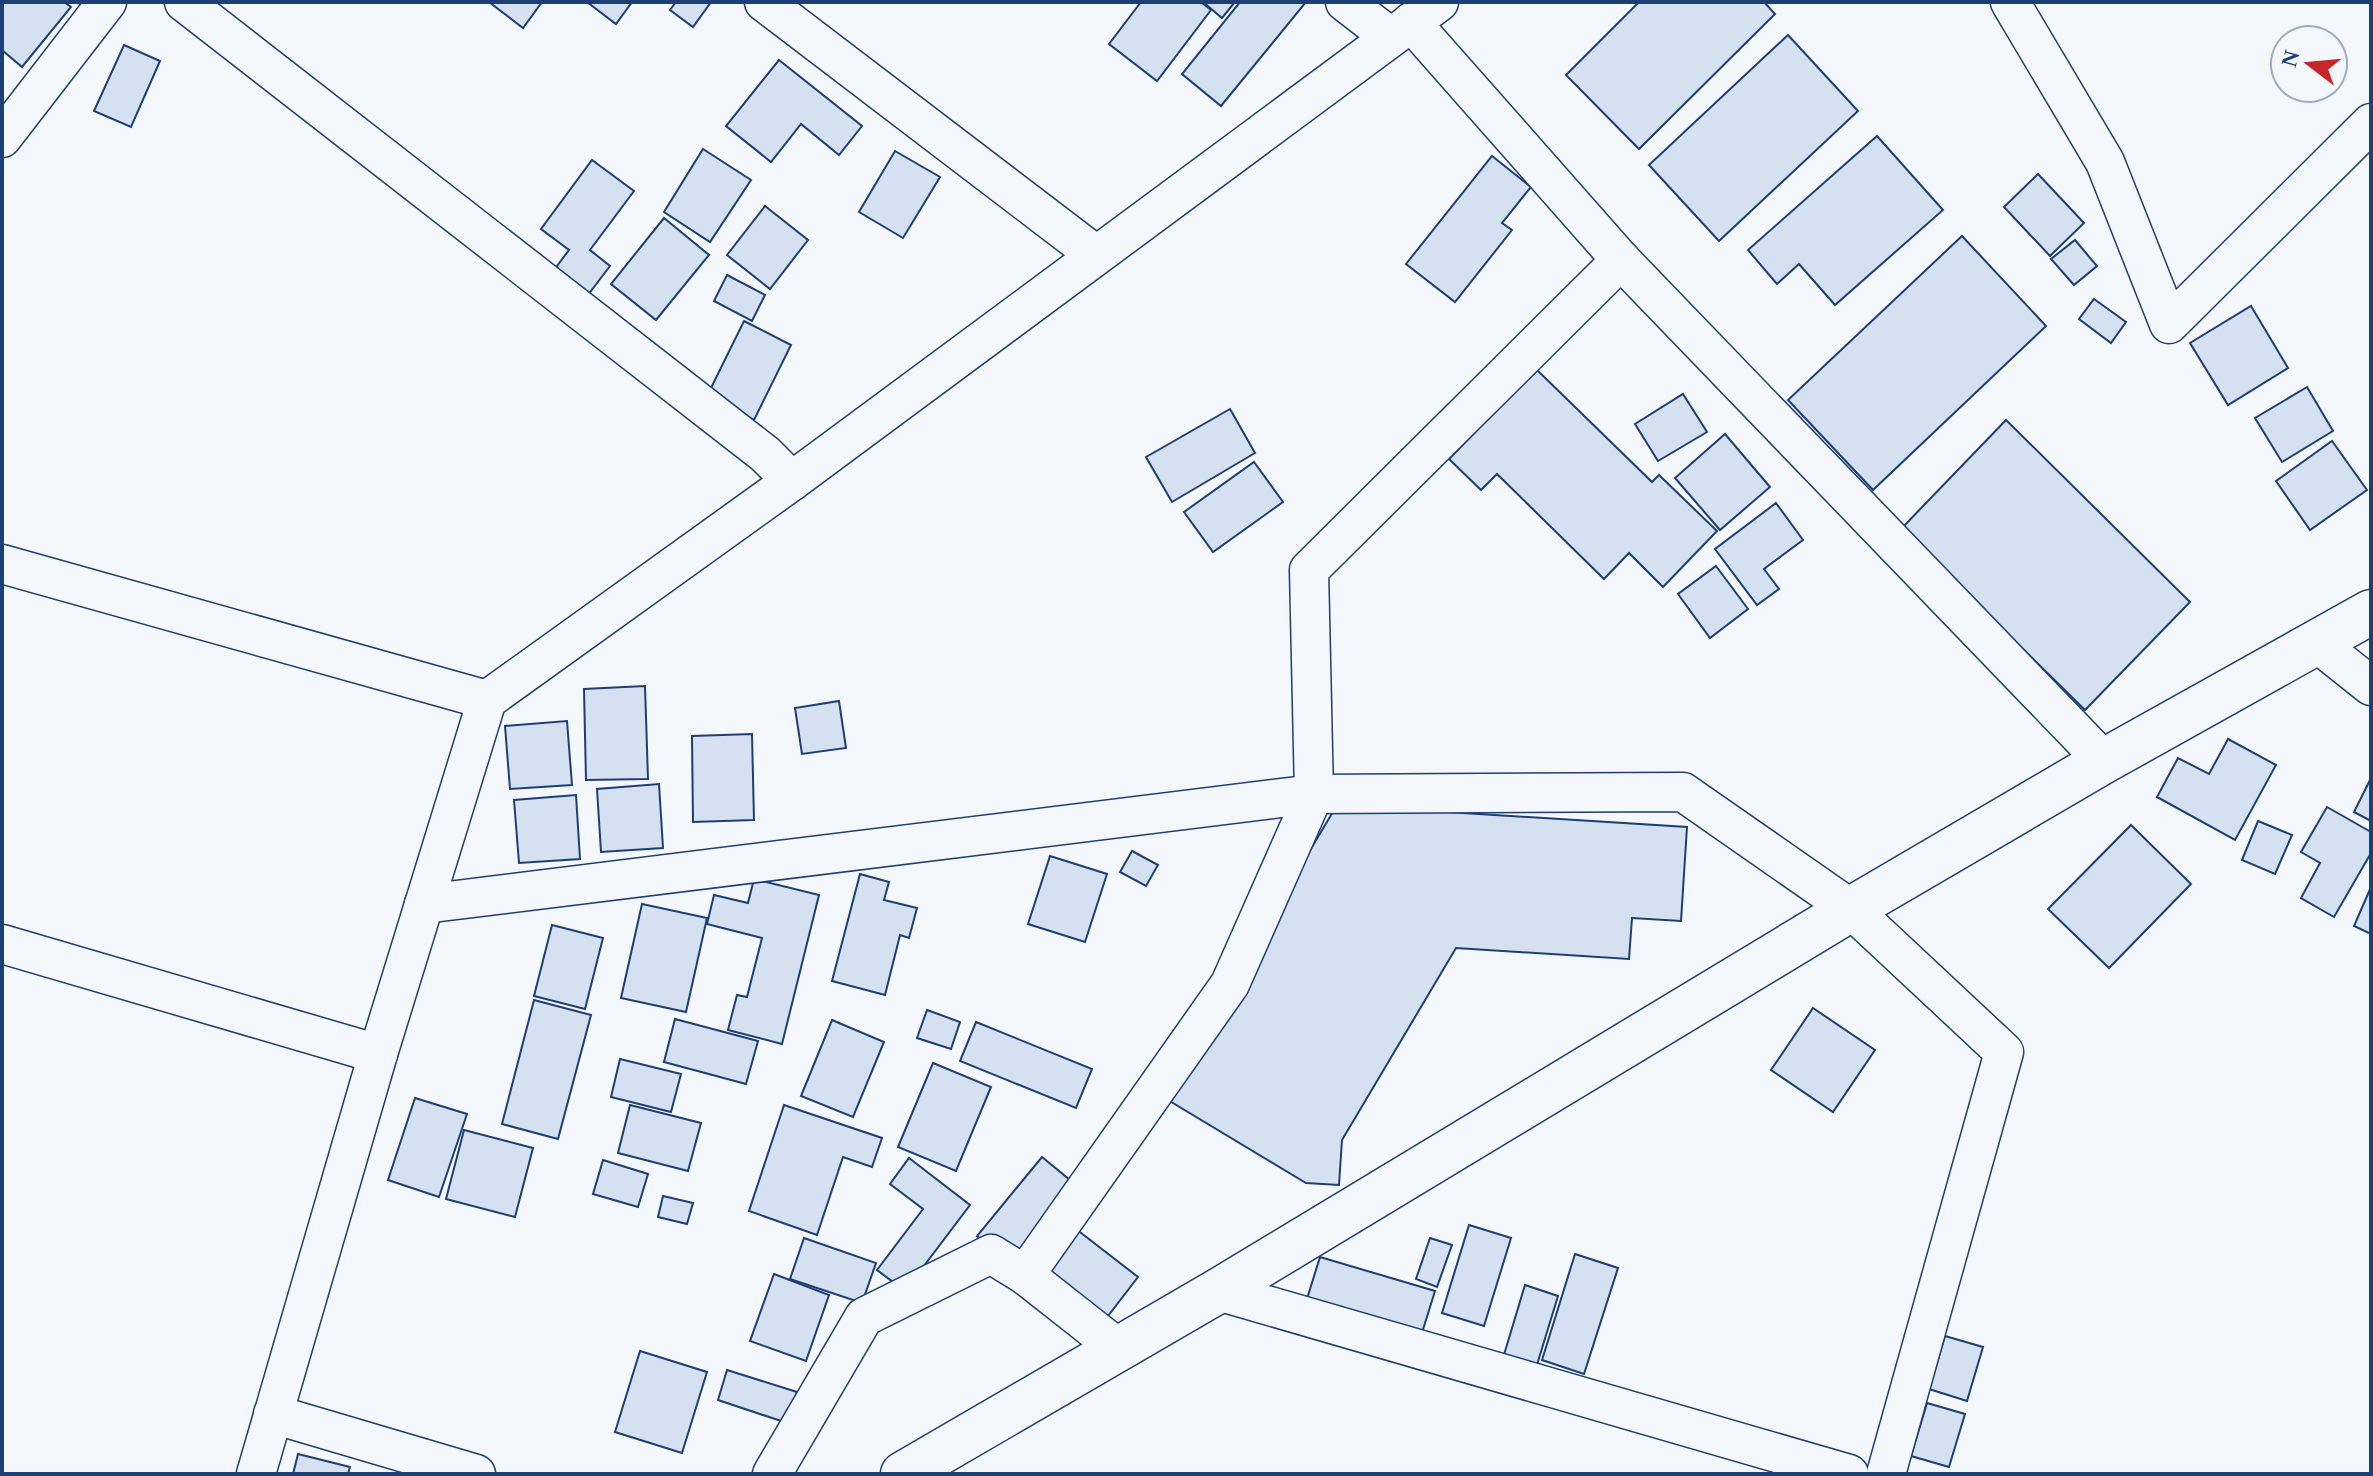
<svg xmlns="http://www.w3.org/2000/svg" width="2373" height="1476" viewBox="0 0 2373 1476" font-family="Georgia,serif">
  <rect width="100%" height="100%" fill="#f4f7fb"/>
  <g fill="#d5e0f0" stroke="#1d3f73" stroke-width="2">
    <path d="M2 2H64L71 7 22 67 2 50Z"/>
    <path d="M489 2H542L523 28Z"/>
    <path d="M587 2H632L616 24Z"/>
    <path d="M676 2H711L693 27 670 10Z"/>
    <path d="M1141 2H1201L1211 10 1157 81 1109 44Z"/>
    <path d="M1203 2H1235L1222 18Z"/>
    <path d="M1240 2H1306L1221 106 1182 74Z"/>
    <path d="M1639 2H1764L1775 14 1639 149 1566 75Z"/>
    <path d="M1788 35 1858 111 1719 241 1649 165Z"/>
    <path d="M124 45 160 61 131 127 94 111Z"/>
    <path d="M779 60 862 126 839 155 801 124 771 162 726 126Z"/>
    <path d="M1877 136 1943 210 1835 305 1799 264 1777 284 1748 250Z"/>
    <path d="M703 149 751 180 710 242 664 212Z"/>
    <path d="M895 151 940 177 903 238 859 212Z"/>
    <path d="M1492 156 1531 187 1502 223 1512 230 1455 302 1406 264Z"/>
    <path d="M592 160 634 191 590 250 610 266 584 300 551 274 569 250 541 229Z"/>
    <path d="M2038 174 2084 223 2050 256 2004 207Z"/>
    <path d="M765 206 808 240 770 289 727 255Z"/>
    <path d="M664 218 709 255 656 320 611 284Z"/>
    <path d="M1962 236 2046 326 1873 490 1788 400Z"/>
    <path d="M2075 240 2097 266 2074 285 2051 259Z"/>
    <path d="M727 275 765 295 752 321 714 301Z"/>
    <path d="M2094 299 2126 322 2111 343 2079 319Z"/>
    <path d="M2251 306 2288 368 2228 405 2190 343Z"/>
    <path d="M744 321 791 345 754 420 707 396Z"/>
    <path d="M1536 369 1652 482 1659 475 1717 531 1663 587 1629 553 1604 579 1497 474 1481 490 1449 459Z"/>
    <path d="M2307 387 2333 431 2282 462 2255 418Z"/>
    <path d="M1683 394 1707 432 1658 461 1635 424Z"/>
    <path d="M1230 409 1255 453 1172 502 1146 457Z"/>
    <path d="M2006 420 2190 602 2085 710 1901 529Z"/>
    <path d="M1725 434 1770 487 1720 530 1675 478Z"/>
    <path d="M2332 441 2367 490 2310 530 2276 481Z"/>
    <path d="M1254 462 1283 502 1213 552 1184 512Z"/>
    <path d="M1776 503 1803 540 1764 569 1779 589 1757 605 1715 549Z"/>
    <path d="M1716 566 1748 609 1710 638 1678 594Z"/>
    <path d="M645 686 648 779 586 780 584 689Z"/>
    <path d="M839 701 846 748 802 754 795 708Z"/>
    <path d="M567 721 572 785 510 789 505 726Z"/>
    <path d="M752 734 754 820 693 822 692 736Z"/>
    <path d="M2228 739 2276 765 2235 840 2157 797 2178 758 2209 774Z"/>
    <path d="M2371 778V821L2354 812Z"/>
    <path d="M659 784 663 848 601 852 597 789Z"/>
    <path d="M576 795 580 859 519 863 514 800Z"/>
    <path d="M1337 805 1687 827 1681 921 1632 918 1629 959 1456 948 1342 1140 1339 1185 1306 1183 1163 1097Z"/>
    <path d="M2327 807 2371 832V853L2334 917 2301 898 2320 863 2301 852Z"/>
    <path d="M2258 821 2292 835 2275 874 2242 860Z"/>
    <path d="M2131 825 2191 884 2109 968 2048 909Z"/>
    <path d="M1132 851 1158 865 1146 886 1120 872Z"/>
    <path d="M1050 856 1107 874 1085 942 1028 924Z"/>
    <path d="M860 874 889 882 884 900 917 908 909 938 900 935 885 995 832 981Z"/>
    <path d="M754 879 819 895 782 1044 728 1030 737 995 747 997 762 938 707 924 714 895 748 903Z"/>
    <path d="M2371 887V934L2354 926Z"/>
    <path d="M642 904 707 918 686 1012 621 998Z"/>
    <path d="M552 925 603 938 585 1009 534 996Z"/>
    <path d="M534 1000 591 1015 558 1139 502 1124Z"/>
    <path d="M1813 1008 1875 1050 1833 1112 1771 1070Z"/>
    <path d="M927 1010 960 1022 951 1049 917 1038Z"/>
    <path d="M675 1019 758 1041 746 1084 664 1062Z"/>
    <path d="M832 1020 884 1042 853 1117 801 1096Z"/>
    <path d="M976 1022 1092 1069 1076 1108 960 1061Z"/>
    <path d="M620 1059 681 1074 671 1112 611 1097Z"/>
    <path d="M933 1063 991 1087 956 1171 898 1147Z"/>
    <path d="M415 1098 467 1114 439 1197 388 1180Z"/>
    <path d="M630 1105 701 1123 688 1171 618 1153Z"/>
    <path d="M784 1105 882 1138 872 1167 843 1157 817 1235 749 1211Z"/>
    <path d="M464 1130 533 1148 515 1217 446 1199Z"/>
    <path d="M1042 1157 1076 1185 1010 1264 977 1236Z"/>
    <path d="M909 1158 970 1205 905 1291 877 1270 923 1209 890 1184Z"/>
    <path d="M603 1160 648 1174 638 1207 593 1194Z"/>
    <path d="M663 1196 693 1203 687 1224 658 1217Z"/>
    <path d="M1469 1225 1511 1238 1484 1326 1442 1313Z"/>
    <path d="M1076 1229 1138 1277 1101 1325 1039 1276Z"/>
    <path d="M804 1238 876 1263 862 1303 790 1279Z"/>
    <path d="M1430 1238 1452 1245 1437 1287 1416 1279Z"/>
    <path d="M1575 1254 1618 1268 1584 1374 1542 1360Z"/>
    <path d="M1320 1257 1435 1291 1421 1336 1306 1302Z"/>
    <path d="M774 1274 829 1295 806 1361 750 1341Z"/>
    <path d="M1525 1285 1558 1296 1536 1368 1503 1358Z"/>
    <path d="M1945 1336 1983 1347 1967 1401 1929 1389Z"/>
    <path d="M640 1351 707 1372 682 1453 615 1432Z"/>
    <path d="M727 1370 797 1392 787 1423 718 1400Z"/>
    <path d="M1927 1403 1965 1414 1949 1467 1911 1456Z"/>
    <path d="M298 1454 350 1467 348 1474H293Z"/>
  </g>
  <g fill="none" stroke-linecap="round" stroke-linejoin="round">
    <g stroke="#1d3f73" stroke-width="41">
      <g id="street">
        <path d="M184 2 765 454 792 481"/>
        <path d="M764 2 1096 255"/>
        <path d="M1345 2 1389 36"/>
        <path d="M2010 2 2105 162 2169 324 2371 123"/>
        <path d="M1411 22 1621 260 2104 761"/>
        <path d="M2 138 107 2"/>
        <path d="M2 564 487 700"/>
        <path d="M2317 643 2371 686"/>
        <path d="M424 904 1314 794 1683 792 1851 909 2004 1052 1886 1474"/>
        <path d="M2 944 378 1054"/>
        <path d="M1025 1275 1230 984 1314 794 1309 570 1621 260"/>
        <path d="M1218 1291 1849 1474"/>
        <path d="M273 1414 476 1474"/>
        <path d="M256 1474 378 1054 487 700 792 481 1439 2"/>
        <path d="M772 1474 864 1317 991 1254 1025 1275 1119 1349"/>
      </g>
    </g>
    <g stroke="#1d3f73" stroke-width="47">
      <path id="secondary" d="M903 1474 1218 1291 1851 909 2104 761 2371 612"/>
    </g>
    <use href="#street" stroke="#f4f7fb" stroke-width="38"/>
    <use href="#secondary" stroke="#f4f7fb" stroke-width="44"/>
  </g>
  <rect width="2373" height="1476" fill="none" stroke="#1d3f73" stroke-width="8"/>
  <g transform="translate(2309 64) rotate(286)"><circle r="38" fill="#f4f7fb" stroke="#9eadc5" stroke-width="2"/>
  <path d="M0-6L14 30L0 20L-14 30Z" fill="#c62828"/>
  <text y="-12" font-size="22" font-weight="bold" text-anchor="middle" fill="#1d3f73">N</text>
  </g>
</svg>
